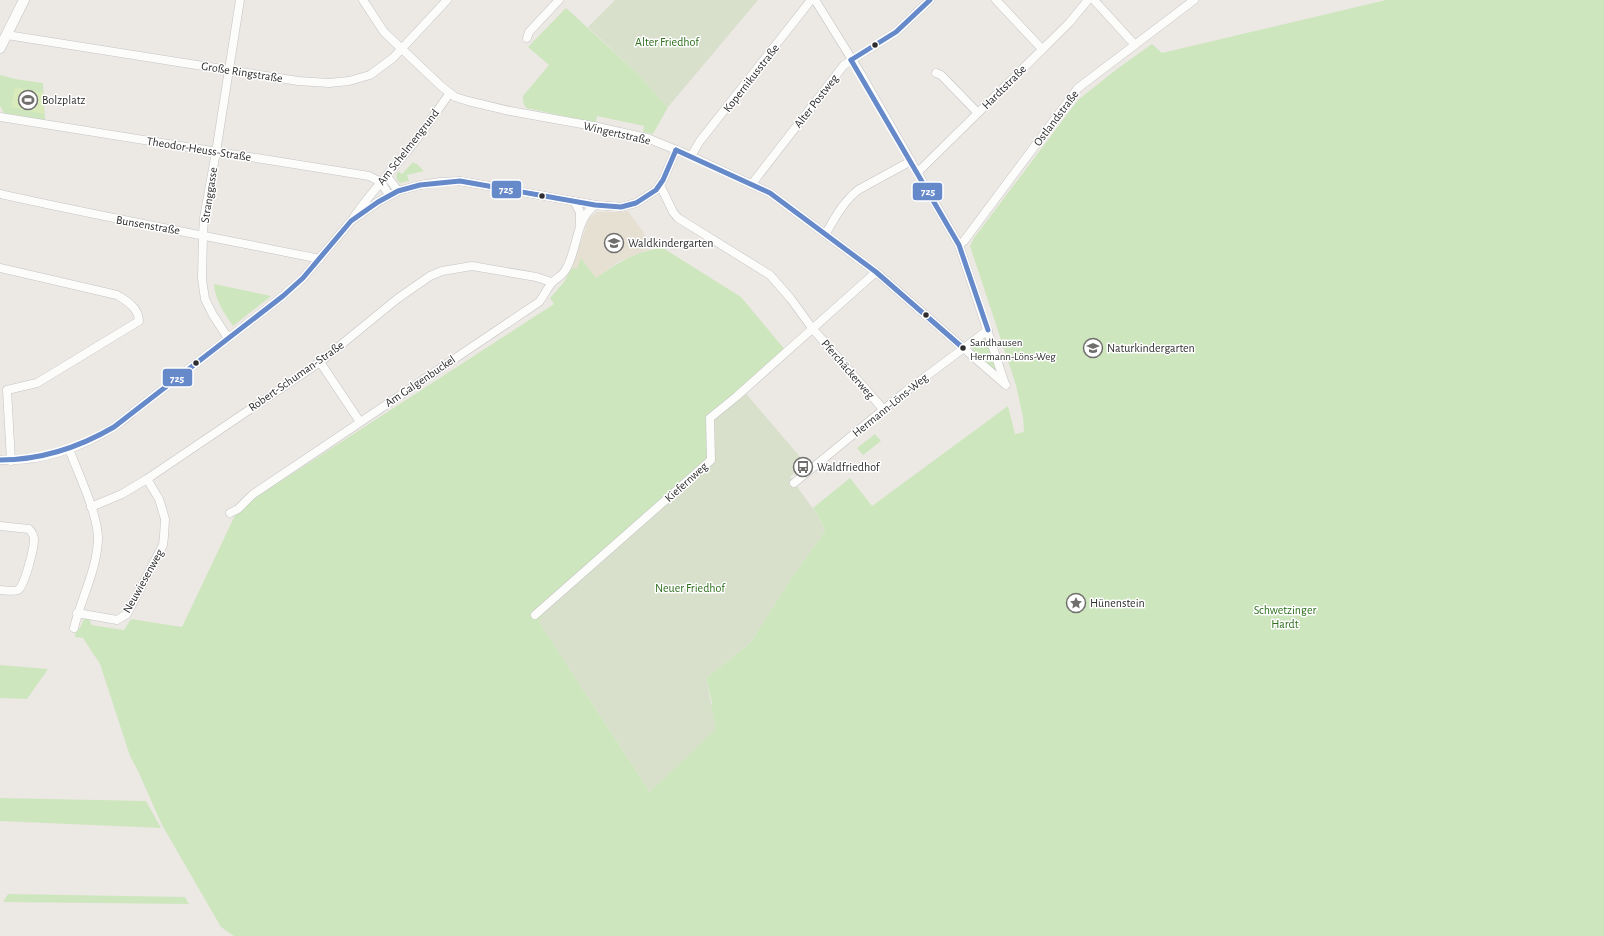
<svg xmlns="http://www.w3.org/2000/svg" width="1604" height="936" viewBox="0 0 1604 936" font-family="'Alegreya Sans',sans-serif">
  <rect width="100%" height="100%" fill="#ece8e4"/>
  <path fill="#e6e0d3" d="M628 211 644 233 650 249 618 262 596 278 572 268 589 218 597 212H621Z"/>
  <g fill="#cee6be">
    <path d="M1386 0H1604V936H234L221 927 162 825 138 771 130 756 100 664 83 638 75 637 76 629 80 628 84 618 90 619 91 625 124 630 131 619 182 627 238 509 554 304 550 298 564 282 572 268 577 269 581 258 596 278C617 263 638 250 663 248L741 297 786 351 721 410 712 461 539 622 650 792 712 703 706 678 750 643 792 577 825 531 819 517 813 508 850 478 872 506 1008 406 1015 434 1024 432 1023 417 1016 385 970 246 974 238 1078 100 1117 69 1152 44 1162 53Z"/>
    <path d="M566 8 636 72 668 107 653 134 643 132 644 126 597 116 596 123 526 108 523 102V96L549 65 528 47Z"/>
    <path d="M0 75 15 79 43 83 45 120 4 113 0 106Z"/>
    <path d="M413 162 415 164 416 163 424 171 407 175 409 181 400 183C396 179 395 176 398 171L402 174Z"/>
    <path d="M214 284 271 296 233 326C224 313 215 300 214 284Z"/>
    <path d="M983 338 988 339 1000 376 973 352 972 347Z"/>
    <path d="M875 434 881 441 863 455 857 448Z"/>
    <path d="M0 665 48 669 27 699 0 698Z"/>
    <path d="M0 798 146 801 161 828 0 821Z"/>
    <path d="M8 894 185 897 189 904 3 902Z"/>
  </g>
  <g fill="#d8e0cc">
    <path d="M615 0H758L668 107 636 72 588 27Z"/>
    <path d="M743 390 806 464 790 477 819 517 825 531 792 577 750 643 706 678 716 729 650 792 539 622 546 609 712 461 711 418Z"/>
  </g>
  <path fill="#d9eabb" d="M15 87 43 93 44 114 11 107Z"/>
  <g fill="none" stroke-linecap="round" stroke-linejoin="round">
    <g stroke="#c5c4c5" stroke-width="9">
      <g id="minor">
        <path d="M363 0 384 32 441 86 455 97 468 101 510 111 593 126 647 138 691 156 770 193 876 272 1006 385"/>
        <path d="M815 0 861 74 959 245 1005 384"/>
        <path d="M996 0 1042 49"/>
        <path d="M1094 0 1135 45"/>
        <path d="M7 35 298 81 329 83 349 81 370 75 393 58 447 0"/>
        <path d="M527 38 529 32 559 0"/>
        <path d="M936 73 941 75 978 113"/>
        <path d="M0 117 369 176 381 182 389 195"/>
        <path d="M691 156 700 141 811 0"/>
        <path d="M918 172 1069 23 1088 0"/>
        <path d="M387 176 398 191"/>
        <path d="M660 185 673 212 678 218 770 275 791 299 812 328 883 409"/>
        <path d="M751 185 844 65 896 32 930 0"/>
        <path d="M0 194C106 218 213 237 320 259"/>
        <path d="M574 201 580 212V224"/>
        <path d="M354 217C370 193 390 173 408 150 423 132 436 112 450 93"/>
        <path d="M826 233C835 218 843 202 858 190L911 161"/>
        <path d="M959 245 964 241 1078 88 1194 0"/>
        <path d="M0 268 117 295C128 302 138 307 139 321L37 383 7 390 11 461"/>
        <path d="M228 338 213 315 205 299 202 279 203 235 204 218 216 152 240 0"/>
        <path d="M320 362 360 422"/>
        <path d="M69 449C78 473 97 512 98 537 98 568 81 598 74 628"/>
        <path d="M0 460C40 462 80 448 114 427 121 422 127 418 133 412L283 296 303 278 351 221 378 202 398 191 420 185 440 182 460 181 595 205 621 207 636 203 656 190 663 180 676 150"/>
        <path d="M794 483 905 392 988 330"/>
        <path d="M91 507 122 494 147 479 320 362 397 299 430 276 442 271 472 266 536 277 551 282"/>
        <path d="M230 513 238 509 252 495 539 302C544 296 546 290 551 284 554 279 562 277 566 269 578 249 575 220 595 205"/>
        <path d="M0 526 29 529C32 532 34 535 34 540 34 548 25 585 18 590 14 592 5 590 0 590"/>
        <path d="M77 613 117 620 127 614 163 545 164 536 165 519 159 499 147 479"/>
        <path d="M535 615 711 460 710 418 737 396 876 272"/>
      </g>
    </g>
    <g stroke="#c5c4c5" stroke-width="11">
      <path id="tertiary" d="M0 48 24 0"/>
    </g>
    <use href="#minor" stroke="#fcfcfb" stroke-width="8"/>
    <use href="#tertiary" stroke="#fcfcfb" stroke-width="10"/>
    <g stroke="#fff" stroke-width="8">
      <g id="bus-1">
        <path d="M851 60 959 245 988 330"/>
        <path d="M851 60 896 32 930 0"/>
        <path d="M676 150 770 193 876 272 963 348"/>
        <path d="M0 460C42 460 78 448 114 427L283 296 303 278 351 221 378 202 398 191 420 185 460 181 595 205 621 207 636 203 656 190 663 180 676 150"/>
      </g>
    </g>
    <use href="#bus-1" stroke="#6589c9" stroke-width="5"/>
  </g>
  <defs>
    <g id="stadium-ring" transform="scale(1)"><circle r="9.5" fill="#fff" stroke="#706f6e" stroke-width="1.5"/><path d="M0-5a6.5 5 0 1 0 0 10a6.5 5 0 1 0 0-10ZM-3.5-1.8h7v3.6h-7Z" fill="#706f6e"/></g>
    <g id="school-ring" transform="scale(1)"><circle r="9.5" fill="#fff" stroke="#706f6e" stroke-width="1.5"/><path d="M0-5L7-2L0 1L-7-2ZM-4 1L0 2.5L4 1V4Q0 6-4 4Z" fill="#706f6e"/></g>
    <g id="bus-ring" transform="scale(1)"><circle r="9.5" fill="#fff" stroke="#706f6e" stroke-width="1.5"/><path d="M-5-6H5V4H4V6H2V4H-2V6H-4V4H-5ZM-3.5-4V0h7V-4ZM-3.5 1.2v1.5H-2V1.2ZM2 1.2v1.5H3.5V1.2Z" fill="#706f6e"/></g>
    <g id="sight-ring" transform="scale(1)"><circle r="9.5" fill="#fff" stroke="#706f6e" stroke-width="1.5"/><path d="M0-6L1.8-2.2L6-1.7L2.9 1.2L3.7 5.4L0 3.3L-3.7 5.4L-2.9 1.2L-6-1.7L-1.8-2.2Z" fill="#706f6e"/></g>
  </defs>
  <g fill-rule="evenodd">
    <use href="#stadium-ring" x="28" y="100"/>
    <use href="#school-ring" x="614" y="243"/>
    <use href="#school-ring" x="1093" y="348"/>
    <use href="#bus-ring" x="803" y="467"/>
    <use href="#sight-ring" x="1076" y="603"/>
  </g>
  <g fill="#2e2e2e" stroke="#fff" stroke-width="1.5">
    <circle cx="875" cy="45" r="3.5"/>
    <circle cx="542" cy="196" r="3.5"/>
    <circle cx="926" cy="315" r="3.5"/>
    <circle cx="963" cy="348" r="3.5"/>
    <circle cx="196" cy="363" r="3.5"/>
  </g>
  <g text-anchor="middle" stroke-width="3" stroke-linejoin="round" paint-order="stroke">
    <g font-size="11" fill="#2e2e2e" stroke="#fff" text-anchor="start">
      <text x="970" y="346">Sandhausen<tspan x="970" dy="14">Hermann-Löns-Weg</tspan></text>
    </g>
    <g font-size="12" fill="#2c6e1b" stroke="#fff">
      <text x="667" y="46">Alter Friedhof</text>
      <text x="690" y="592">Neuer Friedhof</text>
      <text x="1285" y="614">Schwetzinger<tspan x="1285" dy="14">Hardt</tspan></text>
    </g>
    <g font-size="12" fill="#2e2e2e" stroke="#fff">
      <text transform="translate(242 72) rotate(9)" y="4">Große Ringstraße</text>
      <text transform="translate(751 78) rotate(-52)" y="4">Kopernikusstraße</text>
      <text transform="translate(1004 87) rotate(-45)" y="4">Hardtstraße</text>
      <text transform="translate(816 101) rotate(-52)" y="4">Alter Postweg</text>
      <text transform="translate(1056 118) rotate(-53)" y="4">Ostlandstraße</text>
      <text transform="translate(617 133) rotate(13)" y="4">Wingertstraße</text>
      <text transform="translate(408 147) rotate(-52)" y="4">Am Schelmengrund</text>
      <text transform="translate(199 149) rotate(9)" y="4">Theodor-Heuss-Straße</text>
      <text transform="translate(209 195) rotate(-81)" y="4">Stranggasse</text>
      <text transform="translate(148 225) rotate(10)" y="4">Bunsenstraße</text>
      <text transform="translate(848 369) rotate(49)" y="4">Pferchäckerweg</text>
      <text transform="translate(296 376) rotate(-35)" y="4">Robert-Schuman-Straße</text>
      <text transform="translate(420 381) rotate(-34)" y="4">Am Galgenbuckel</text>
      <text transform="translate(890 405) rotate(-39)" y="4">Hermann-Löns-Weg</text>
      <text transform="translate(686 482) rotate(-42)" y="4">Kiefernweg</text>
      <text transform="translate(143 581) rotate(-61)" y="4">Neuwiesenweg</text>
    </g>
    <g font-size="12" fill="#2e2e2e" stroke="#fff" text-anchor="start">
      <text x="42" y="104">Bolzplatz</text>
      <text x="628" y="247">Waldkindergarten</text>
      <text x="1107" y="352">Naturkindergarten</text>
      <text x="817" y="471">Waldfriedhof</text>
      <text x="1090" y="607">Hünenstein</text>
    </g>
  </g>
  <g stroke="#fff" stroke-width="1.5">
    <rect x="491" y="180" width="31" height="19" rx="4" fill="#6589c9"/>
    <rect x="912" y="182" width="31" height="19" rx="4" fill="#6589c9"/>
    <rect x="162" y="368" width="31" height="19" rx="4" fill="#6589c9"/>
  </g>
  <g font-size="11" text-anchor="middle" font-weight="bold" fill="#fff">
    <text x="506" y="193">725</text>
    <text x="928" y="195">725</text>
    <text x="177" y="382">725</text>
  </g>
</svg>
